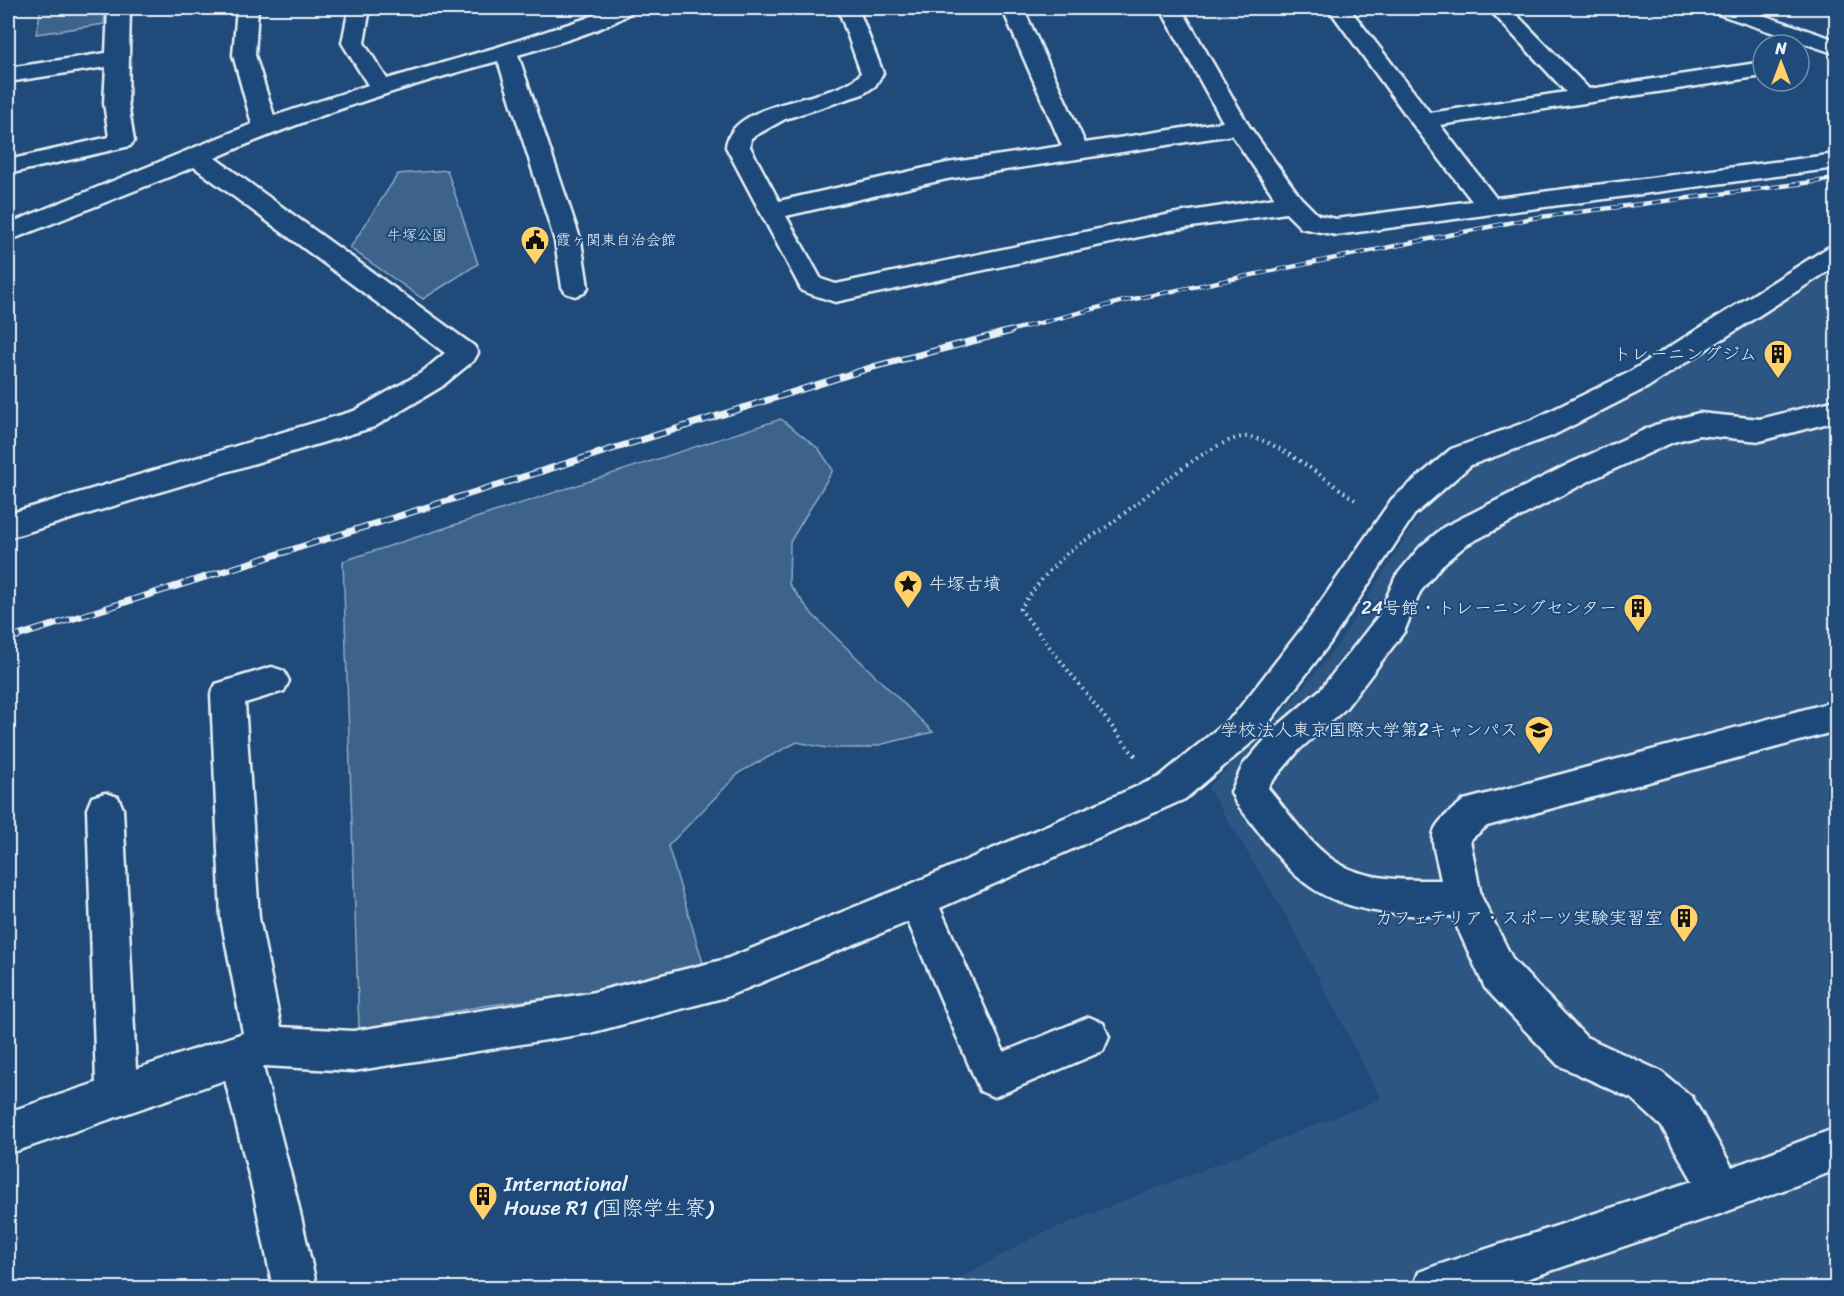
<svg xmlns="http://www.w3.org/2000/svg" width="1844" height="1296" viewBox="0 0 1844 1296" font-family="Sriracha,'Klee One',sans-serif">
  <rect width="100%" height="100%" fill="#1f4a7a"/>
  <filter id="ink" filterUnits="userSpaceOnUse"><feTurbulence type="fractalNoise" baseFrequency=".0167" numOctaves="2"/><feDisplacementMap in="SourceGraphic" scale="12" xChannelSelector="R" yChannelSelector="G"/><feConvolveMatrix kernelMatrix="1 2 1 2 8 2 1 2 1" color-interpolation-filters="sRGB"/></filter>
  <g filter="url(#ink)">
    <path fill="#2e5683" d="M1836 267V1288H941L1038 1235 1381 1099 1291 924 1208 788 1275 721 1336 647 1422 512 1473 465 1634 396Z"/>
    <g fill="#3c628c" stroke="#92aac2" stroke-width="1.5">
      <path d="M41 8H105L104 24 36 34Z"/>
      <path d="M447 170 478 264 423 299 350 248 398 174Z"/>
      <path d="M781 419 819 449 833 470 790 542 789 584 813 615 933 732 866 748H826L797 742 740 772 668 846 703 963 591 992 483 1006 359 1029 343 561Z"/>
    </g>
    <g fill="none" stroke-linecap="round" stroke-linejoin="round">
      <g stroke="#e8f1f8" stroke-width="5">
        <g id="minor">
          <path d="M108 8H130L128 103 134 141 130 146 8 174V160L109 137 104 103 106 67 8 82V68L106 53Z"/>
          <path d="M237 8H258L255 55 274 116 368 85 342 43 349 8H370L364 43 387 79 498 47 587 18 608 8H634C625 25 541 48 518 55L581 241 588 287 584 293 575 296 566 293 562 287 555 241 498 61C401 87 306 118 215 158L474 346 478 353 474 360 441 387 374 427 8 538V514L354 411 421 373 445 353 194 167 8 241V224L252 124 233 55Z"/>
          <path d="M838 8H858L883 73 875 86 863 94 785 119 751 138 750 147 779 201 947 163 1062 146 1002 8H1023L1085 143 1223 122 1160 8H1181L1249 126 1301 198 1318 215 1336 219 1472 201 1414 126 1328 8H1349L1430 113 1566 92 1488 8H1510L1589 89 1763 62V76L1440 125 1496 198 1836 154V168L1336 235 1301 228 1286 213 1171 230 835 302 802 291 726 147C731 97 839 103 861 73ZM1232 135 1275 198 1171 214 836 284 821 279 786 216 947 179Z"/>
          <path d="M1712 8H1742L1836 40V54L1715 13Z"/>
          <path d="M1836 245V266L1648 387 1552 436 1471 465 1414 515 1330 643 1258 737 1185 799 940 908 1004 1052 1089 1017 1103 1023 1109 1037 1103 1051 994 1097 980 1091 908 922 726 997 590 1033 353 1071 265 1066 263 1067 296 1195 317 1288H273L254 1195 225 1080 8 1154V1112L96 1083 87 809 92 797 105 793 118 797 123 809 136 1069 243 1033 221 918 211 694 216 684 272 667 284 671 289 681 284 691 245 703 259 918 281 1027 353 1031 590 993 726 959 904 887 1159 777 1234 715 1306 623 1392 499 1451 449 1532 420 1628 373 1827 248Z"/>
          <path d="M1836 400V421L1760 441 1699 435 1673 442 1593 479 1466 545 1442 565 1420 592 1404 632 1345 709 1299 750 1269 785 1268 788C1290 814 1311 848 1341 865 1370 881 1409 880 1441 880 1431 831 1423 833 1464 800L1836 701V731L1487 826 1470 840 1481 896 1513 960 1586 1037 1660 1071 1692 1097 1732 1167 1836 1128V1170L1723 1213 1500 1288H1413L1419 1272 1435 1266 1693 1181 1662 1127 1632 1099 1558 1065 1485 988 1452 916C1401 916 1339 914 1299 878 1275 857 1257 828 1236 803L1231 792 1243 765 1275 728 1321 689 1379 615 1396 576 1420 547 1444 527 1571 463 1655 425 1699 413 1760 419Z"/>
        </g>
      </g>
      <path stroke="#e8f1f8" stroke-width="4" stroke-dasharray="1.5 4.5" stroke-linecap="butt" d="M1135 756 1020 609C1035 587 1050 568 1070 551 1081 542 1094 536 1105 528 1135 507 1215 433 1249 437 1277 440 1333 485 1358 502"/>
      <path stroke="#e8f1f8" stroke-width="4.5" stroke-dasharray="1.5 5" stroke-linecap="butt" d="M1134 754 1138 759"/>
      <use href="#minor" fill="#1f4a7a" fill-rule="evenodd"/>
      <g stroke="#e8f1f8" stroke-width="4.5">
        <path id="rail-far1" d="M1005 332 1124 301 1533 218 1836 179"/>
      </g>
      <g stroke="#e8f1f8" stroke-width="7">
        <path id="rail" d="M8 639 873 367 1011 331"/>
      </g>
      <use href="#rail-far1" stroke="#1f4a7a" stroke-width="3" stroke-dasharray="10" stroke-linecap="butt"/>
      <use href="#rail" stroke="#1f4a7a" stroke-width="4.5" stroke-dasharray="13" stroke-linecap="butt"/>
    </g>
  </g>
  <defs>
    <g id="civic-pin" transform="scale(1.5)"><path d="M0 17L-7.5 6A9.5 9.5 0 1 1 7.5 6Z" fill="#ffd166" stroke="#1f4a7a"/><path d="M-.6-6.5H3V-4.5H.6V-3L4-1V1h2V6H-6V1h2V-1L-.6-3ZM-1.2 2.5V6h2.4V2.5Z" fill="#111"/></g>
    <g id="building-pin" transform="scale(1.5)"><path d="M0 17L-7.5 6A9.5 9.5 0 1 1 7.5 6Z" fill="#ffd166" stroke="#1f4a7a"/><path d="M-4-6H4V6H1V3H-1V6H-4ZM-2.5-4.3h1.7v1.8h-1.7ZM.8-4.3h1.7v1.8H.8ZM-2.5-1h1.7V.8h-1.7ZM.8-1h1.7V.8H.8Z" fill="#111"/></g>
    <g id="sight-pin" transform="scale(1.5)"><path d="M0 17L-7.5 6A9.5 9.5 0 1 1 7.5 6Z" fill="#ffd166" stroke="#1f4a7a"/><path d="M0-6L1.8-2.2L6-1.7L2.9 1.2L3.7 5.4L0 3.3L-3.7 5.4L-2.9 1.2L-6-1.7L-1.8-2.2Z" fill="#111"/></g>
    <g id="university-pin" transform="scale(1.5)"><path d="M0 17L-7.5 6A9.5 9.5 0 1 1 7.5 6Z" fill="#ffd166" stroke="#1f4a7a"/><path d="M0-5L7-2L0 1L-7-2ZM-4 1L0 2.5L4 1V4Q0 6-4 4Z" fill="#111"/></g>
  </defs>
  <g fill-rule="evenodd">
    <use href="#civic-pin" x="535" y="240"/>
    <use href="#building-pin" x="1778" y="354"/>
    <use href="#sight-pin" x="908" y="584"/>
    <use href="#building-pin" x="1638" y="608"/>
    <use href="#university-pin" x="1539" y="730"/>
    <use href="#building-pin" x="1684" y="918"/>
    <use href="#building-pin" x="483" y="1196"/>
  </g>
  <g text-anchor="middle" stroke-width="4.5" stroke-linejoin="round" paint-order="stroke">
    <g font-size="15" fill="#d7e3ed" stroke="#1f4a7a">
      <text x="417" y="240">牛塚公園</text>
    </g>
    <g font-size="15" fill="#e8f1f8" stroke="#1f4a7a" text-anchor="start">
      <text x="556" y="245">霞ヶ関東自治会館</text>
    </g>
    <g font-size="18" fill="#e8f1f8" stroke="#1f4a7a" text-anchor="end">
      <text x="1757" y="360">トレーニングジム</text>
      <text x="929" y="590" text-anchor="start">牛塚古墳</text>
      <text x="1617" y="614">24号館・トレーニングセンター</text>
      <text x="1518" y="736">学校法人東京国際大学第2キャンパス</text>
      <text x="1663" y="924">カフェテリア・スポーツ実験実習室</text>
    </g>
    <g font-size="21" fill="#e8f1f8" stroke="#1f4a7a" text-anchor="start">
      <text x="504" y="1191">International<tspan x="504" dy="24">House R1 (国際学生寮)</tspan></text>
    </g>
  </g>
  <rect width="1844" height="1296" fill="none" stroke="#1f4a7a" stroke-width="30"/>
  <rect x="15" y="15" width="1814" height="1266" fill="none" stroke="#e8f1f8" stroke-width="2" filter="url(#ink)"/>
  <g transform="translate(1781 63)"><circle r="28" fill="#1f4a7a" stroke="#6f8dac" stroke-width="1.5"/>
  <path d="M0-4.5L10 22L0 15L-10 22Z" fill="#ffd166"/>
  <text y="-9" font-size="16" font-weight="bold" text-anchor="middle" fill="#e8f1f8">N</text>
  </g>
</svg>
